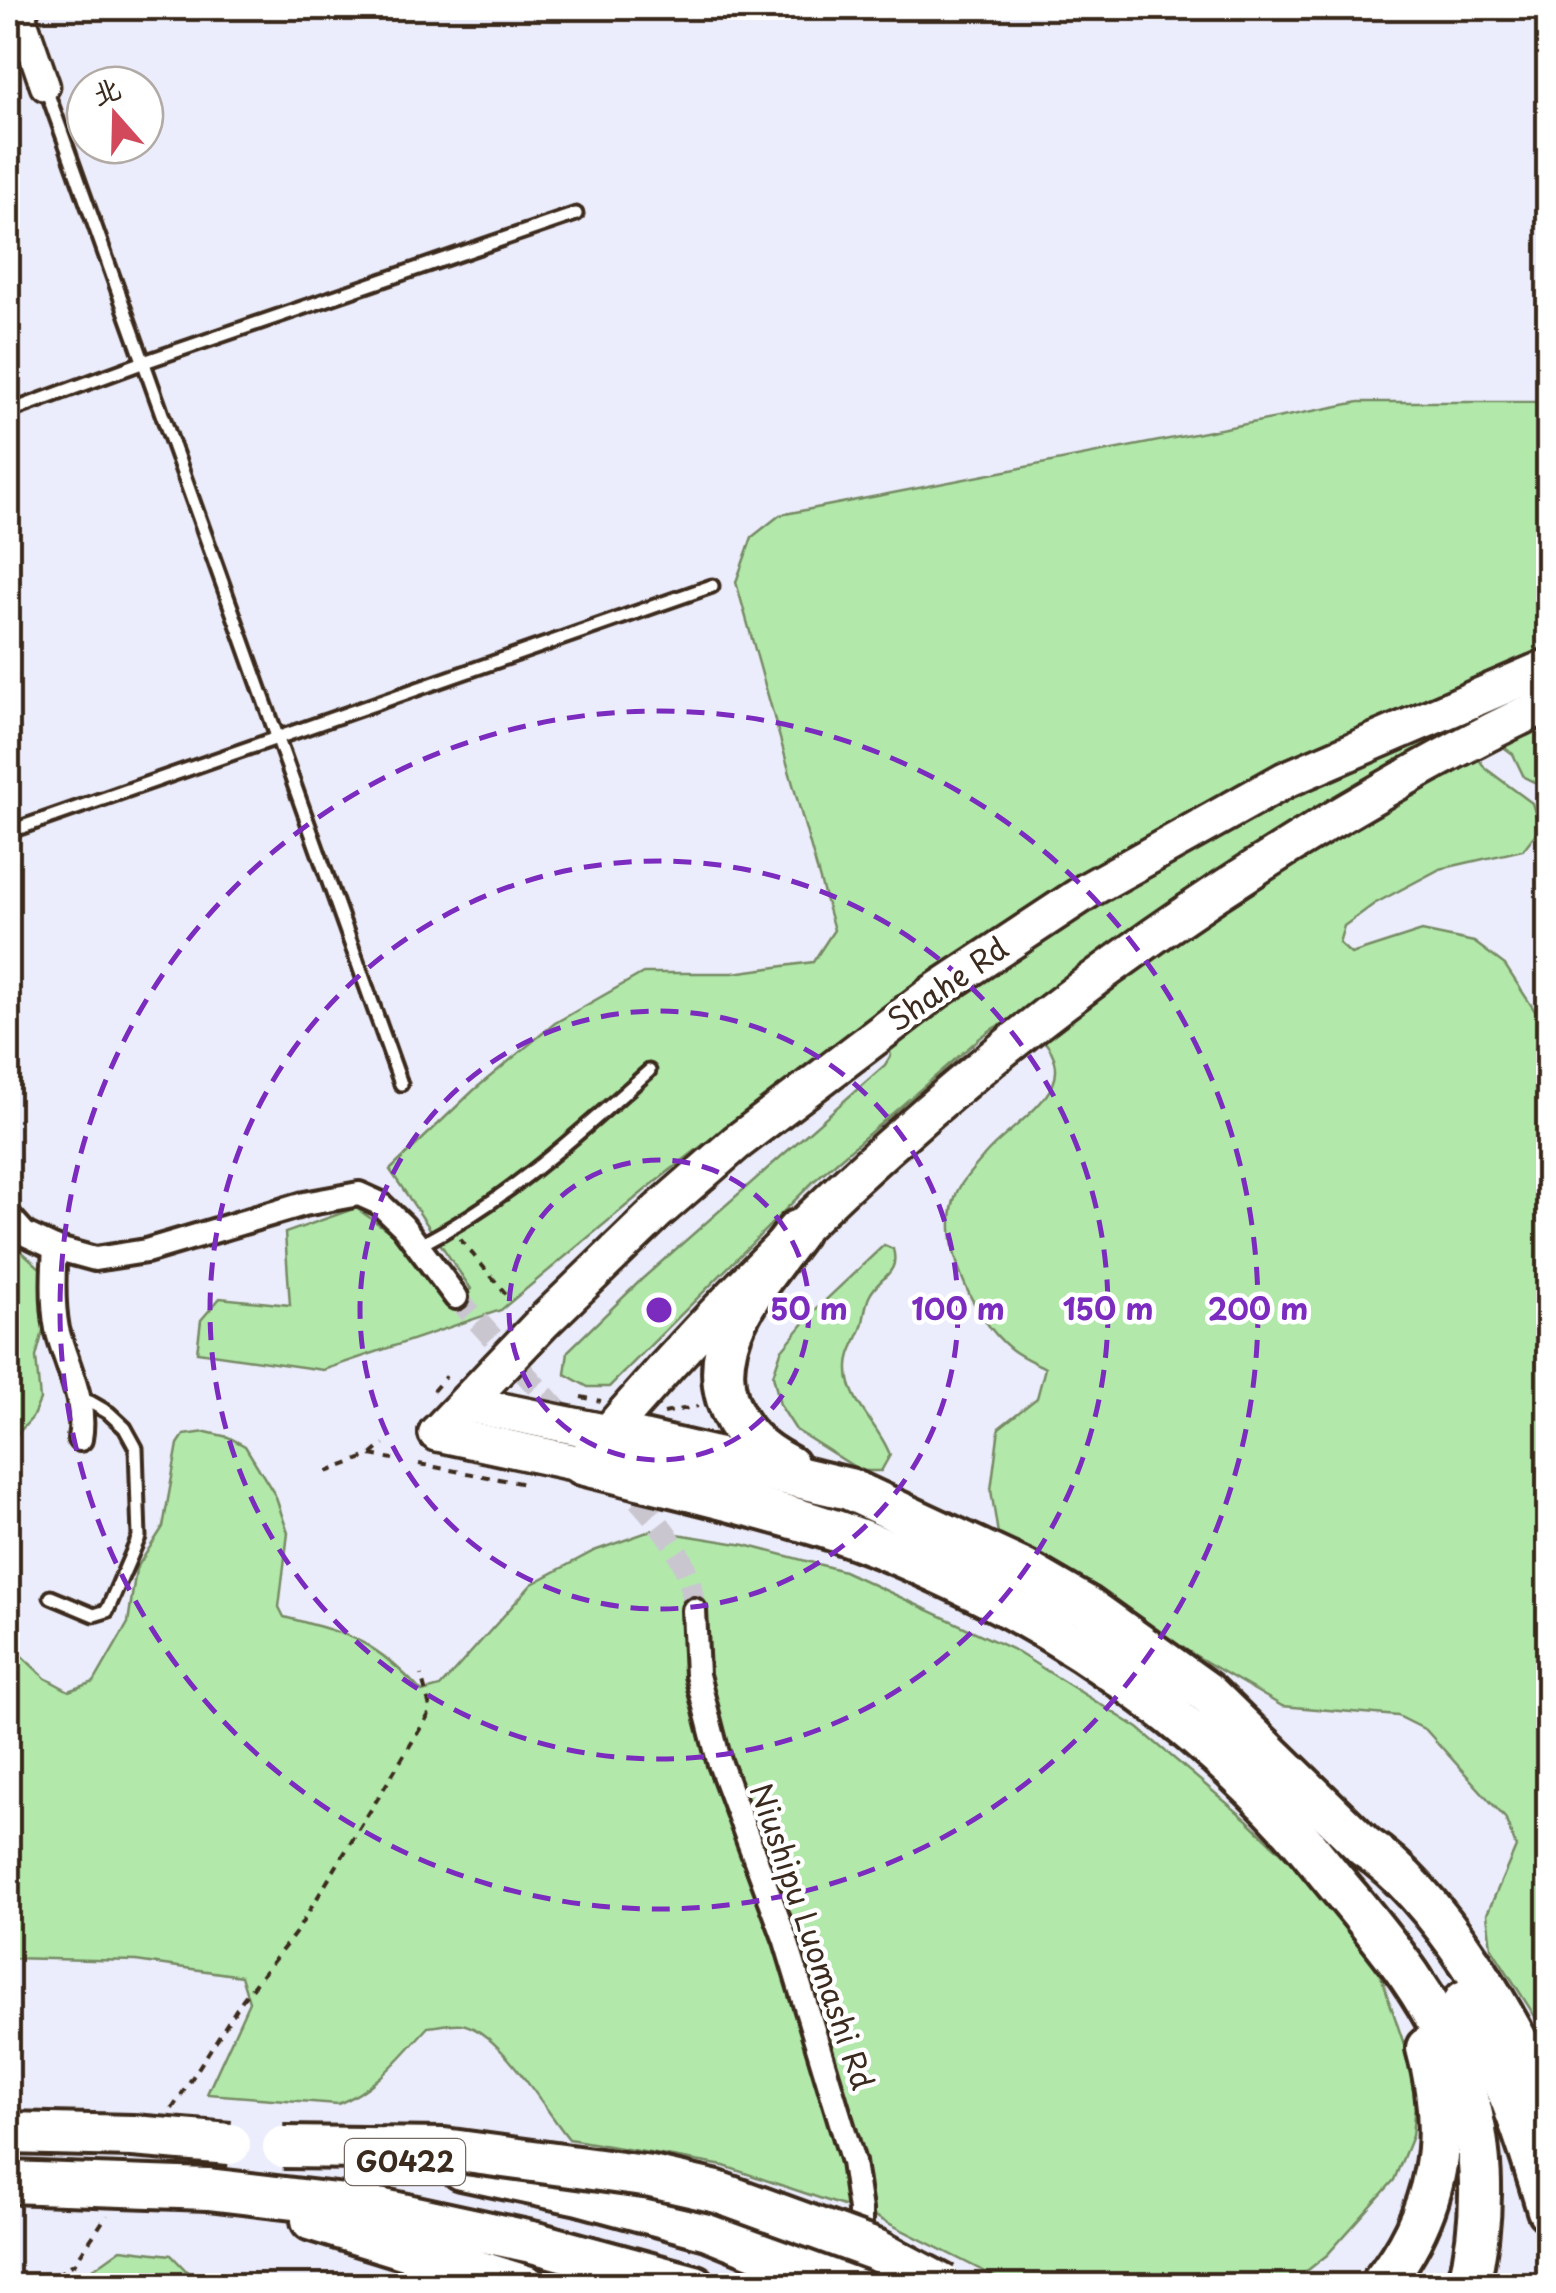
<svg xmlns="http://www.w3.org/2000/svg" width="1556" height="2293" viewBox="0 0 1556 2293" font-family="'Playpen Sans','LXGW WenKai TC',sans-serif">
  <rect width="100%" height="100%" fill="#ecedfc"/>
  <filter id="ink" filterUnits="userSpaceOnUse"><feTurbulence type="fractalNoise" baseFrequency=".01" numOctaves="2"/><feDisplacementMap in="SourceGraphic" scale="20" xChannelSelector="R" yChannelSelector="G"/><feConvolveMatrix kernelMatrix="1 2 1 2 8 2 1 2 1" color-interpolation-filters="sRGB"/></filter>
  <g filter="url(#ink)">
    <g fill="#b2e9ab" stroke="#768a64" stroke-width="2.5">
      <path d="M1359 402H1548V789L1524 777 1513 754 1502 746 1478 758 1485 768 1532 803 1540 828 1523 850 1440 869 1374 904 1344 926 1339 943 1351 954 1422 931 1474 942 1505 965 1548 1031V2037L1491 1947 1487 1914 1516 1847 1505 1818 1426 1730 1398 1716 1282 1706 1068 1581 998 1534 991 1490 999 1428 1037 1398 1045 1368C1034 1362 1021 1357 1011 1349 973 1319 936 1240 957 1192 962 1180 976 1166 984 1156 1004 1132 1039 1113 1053 1084 1066 1056 1035 1021 1006 1024 997 1024 987 1033 980 1038L814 1181 609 1387H588L565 1374 568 1351 642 1279 885 1065 891 1055 886 1041 861 1032 813 1059 650 1186 501 1310 323 1370 197 1352 201 1320 220 1298 290 1305 285 1233 356 1208 397 1237 446 1306 471 1289 390 1170 474 1090 555 1023 643 973H733L813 962 834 930 736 582 752 537 780 515Z"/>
      <path d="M8 1239 40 1268 50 1288 49 1309 36 1357 40 1400 32 1418 8 1444Z"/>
      <path d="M884 1245 893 1249C900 1274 880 1276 870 1295 865 1304 865 1316 862 1326 857 1342 847 1352 848 1370 848 1402 880 1426 890 1455L881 1471H861L796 1430 780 1405 773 1375 781 1351 814 1311Z"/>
      <path d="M206 1432 228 1437 245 1446 275 1495 288 1533 279 1607 284 1617C353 1635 372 1639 422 1692L440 1687 532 1584 594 1551 653 1530 745 1545 844 1571 1012 1649 1138 1728 1247 1820 1348 1917 1379 1970 1417 2083 1412 2136 1394 2180 1327 2255 1289 2285 1013 2286 876 2217 724 2166 569 2139C545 2110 498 2029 461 2024 451 2023 438 2026 428 2027 401 2056 376 2089 338 2104L207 2094 249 2002 241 1976 136 1961 8 1958V1643L45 1678 69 1691 94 1682 128 1623 136 1569 163 1527 178 1444 184 1435Z"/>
      <path d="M121 2249 171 2255 200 2285H57L86 2274Z"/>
    </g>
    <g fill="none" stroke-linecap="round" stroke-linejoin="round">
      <g stroke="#c9c6d0" stroke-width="22" stroke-dasharray="22 11" stroke-linecap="butt">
        <path d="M456 1297 571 1425"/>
        <path d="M616 1475C652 1515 692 1553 694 1610"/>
      </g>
      <g stroke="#3b2a1e" stroke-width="19">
        <g id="service">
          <path d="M45 86 401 1084"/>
          <path d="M8 412 147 361 576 214"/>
          <path d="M8 832 712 586"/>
          <path d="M418 1246C506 1201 576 1136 649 1071"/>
          <path d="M51 1597 94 1615 107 1611 139 1537 136 1448 125 1428 109 1413 90 1402 80 1401"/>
        </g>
      </g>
      <g stroke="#3b2a1e" stroke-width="30">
        <g id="minor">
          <path d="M8 1215 25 1234 55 1248 95 1259 146 1251 304 1204 359 1194 379 1203 403 1226 456 1297"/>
          <path d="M55 1248C53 1275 52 1303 57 1329 66 1366 87 1400 80 1439"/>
          <path d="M694 1610 697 1675 719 1761 786 1941 853 2162 860 2210V2286"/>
        </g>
      </g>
      <g stroke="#3b2a1e" stroke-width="35">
        <path id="tertiary" d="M18 8 45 86"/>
      </g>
      <g stroke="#3b2a1e" stroke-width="40">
        <path id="secondary" d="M8 11 22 8"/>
      </g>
      <g stroke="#3b2a1e" stroke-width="42">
        <g id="primary">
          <path d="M467 1404 608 1433"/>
          <path d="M437 1433 582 1464C792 1211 1047 991 1329 822 1400 780 1473 738 1548 704"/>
          <path d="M437 1433 543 1322 658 1211 736 1143 936 991 1090 889 1285 780 1548 667"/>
        </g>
      </g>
      <g stroke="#3b2a1e" stroke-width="48">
        <g id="motorway">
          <path d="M608 1433 849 1489 1025 1571 1087 1607 1207 1693 1364 1846C1441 1897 1509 2020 1548 2103"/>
          <path d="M582 1464C661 1484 740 1501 817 1525 874 1542 932 1569 985 1595 1099 1652 1205 1734 1291 1828 1311 1851 1329 1875 1349 1898 1391 1949 1432 1999 1456 2062 1484 2133 1487 2212 1468 2286"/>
          <path d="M788 1466C757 1450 738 1432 727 1399 708 1335 762 1279 797 1231"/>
          <path d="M1465 2001C1502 2066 1527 2138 1548 2210"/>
          <path d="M462 2169 579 2194 708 2229 848 2286"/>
          <path d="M208 2189 379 2209 536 2243 695 2286"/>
          <path d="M312 2220 526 2286"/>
          <path d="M1380 2286C1438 2214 1452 2136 1427 2048"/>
        </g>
      </g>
      <g stroke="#3b2a1e" stroke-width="4" stroke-dasharray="8 8" stroke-linecap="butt">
        <path d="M460 1239 511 1300"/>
        <path d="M433 1391 446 1376"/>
        <path d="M581 1397 601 1401"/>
        <path d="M664 1413 698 1406"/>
        <path d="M371 1455 393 1459"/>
        <path d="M419 1464 525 1484"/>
        <path d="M327 1472 371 1455 384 1444"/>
        <path d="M172 2109 243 1999 297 1931 431 1711 421 1675"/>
        <path d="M46 2286 47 2281 75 2263 107 2215"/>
      </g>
      <use href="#service" stroke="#fff" stroke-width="11"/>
      <use href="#minor" stroke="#fff" stroke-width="22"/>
      <use href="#tertiary" stroke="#fff" stroke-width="28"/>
      <use href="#secondary" stroke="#fff" stroke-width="32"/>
      <use href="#primary" stroke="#fff" stroke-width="35"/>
      <use href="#motorway" stroke="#fff" stroke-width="40"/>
      <g stroke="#3b2a1e" stroke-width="48" stroke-linecap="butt">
        <g id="motorway-bridge">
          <path d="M8 2133 133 2136 230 2144"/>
          <path d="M283 2147 444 2149 651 2177 717 2192 876 2250 944 2286"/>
          <path d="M8 2182 208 2189"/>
        </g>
      </g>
      <use href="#motorway-bridge" stroke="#fff" stroke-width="40"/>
    </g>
  </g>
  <g fill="none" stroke="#7b2cbf" stroke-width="5" stroke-dasharray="18 12">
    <circle cx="659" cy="1310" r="150"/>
    <circle cx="659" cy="1310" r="299"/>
    <circle cx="659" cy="1310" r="449"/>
    <circle cx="659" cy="1310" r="599"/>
  </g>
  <g text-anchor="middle" stroke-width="9" stroke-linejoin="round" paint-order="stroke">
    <rect fill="#fff" stroke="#766a62" stroke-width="2.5" x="345" y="2139" width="120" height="46" rx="8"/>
    <g font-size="28" font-weight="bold" fill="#3b2a1e">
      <text x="405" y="2172">G0422</text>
    </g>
    <g font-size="30" fill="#3b2a1e" stroke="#fff">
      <text transform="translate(948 985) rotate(-35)" y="10">Shahe Rd</text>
      <text transform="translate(811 1937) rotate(71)" y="10">Niushipu Luomashi Rd</text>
    </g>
  </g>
  <circle cx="659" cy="1310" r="15" fill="#7b2cbf" stroke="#fff" stroke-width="5"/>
  <g font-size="30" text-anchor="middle" font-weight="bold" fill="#7b2cbf" stroke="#fff" stroke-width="9" stroke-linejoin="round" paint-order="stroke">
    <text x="809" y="1320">50 m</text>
    <text x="958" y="1320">100 m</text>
    <text x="1108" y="1320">150 m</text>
    <text x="1258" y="1320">200 m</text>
  </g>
  <rect width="1556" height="2293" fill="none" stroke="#fff" stroke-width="40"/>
  <rect x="20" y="20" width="1516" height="2253" fill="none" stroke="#3b2a1e" stroke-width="4" filter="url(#ink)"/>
  <g transform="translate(115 115) rotate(340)"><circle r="48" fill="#ffffff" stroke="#b1aaa5" stroke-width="2.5"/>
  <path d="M0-8L18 38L0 25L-18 38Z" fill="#d1495b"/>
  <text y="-15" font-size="28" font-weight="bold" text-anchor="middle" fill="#3b2a1e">北</text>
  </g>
</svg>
